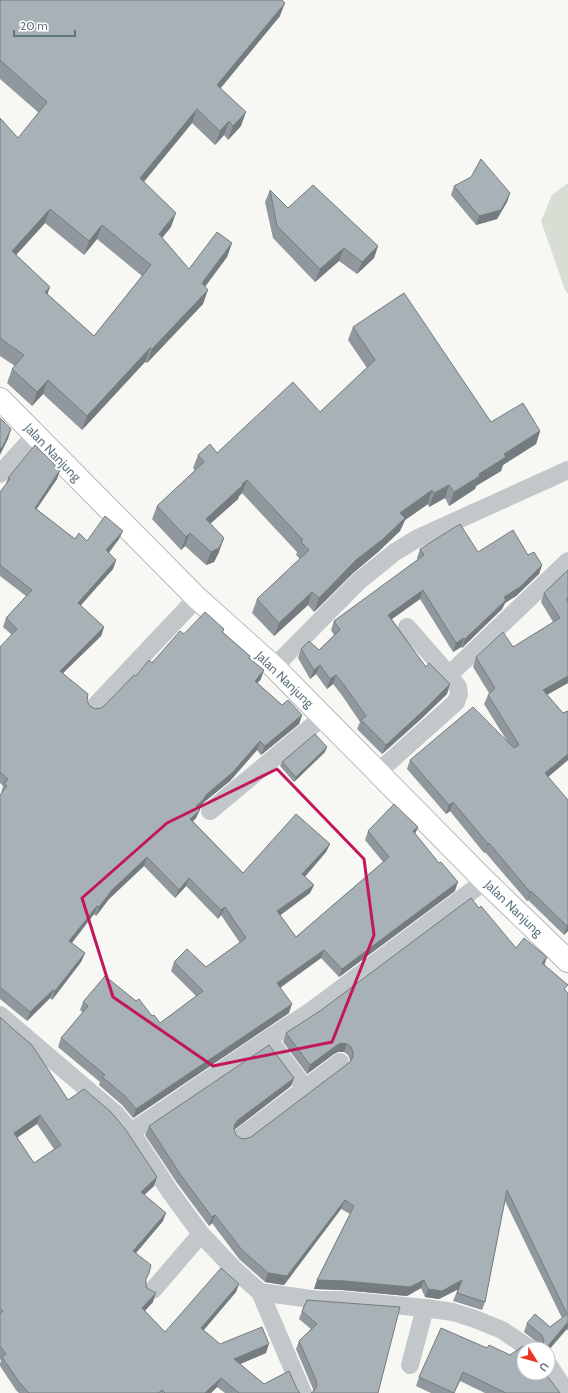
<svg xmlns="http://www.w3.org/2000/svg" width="568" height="1393" viewBox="0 0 568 1393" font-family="Cabin,sans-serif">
  <rect width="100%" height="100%" fill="#f7f7f4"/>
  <path fill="#d9ded4" d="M568 183V294L565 290 541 221 552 195Z"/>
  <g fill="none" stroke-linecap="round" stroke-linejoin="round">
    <g stroke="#b5bbbe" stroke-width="24">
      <path id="primary" d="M0 399 197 598 274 667 485 881 568 961"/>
    </g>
    <g stroke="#c2c7ca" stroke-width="18">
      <path d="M0 474 36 434"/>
      <path d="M274 667 359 581 395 552 418 538 568 470"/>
      <path d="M449 675 568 561"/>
      <path d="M94 707 197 598"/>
      <path d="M378 772 456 702 459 694 458 687 449 675 407 627"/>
      <path d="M210 811 323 717"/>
      <path d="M0 1015 115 1113 131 1132 171 1193 201 1234 234 1269 260 1292 318 1300H341L425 1308 453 1312 475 1319 502 1330 530 1349"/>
      <path d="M268 1039 305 1088"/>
      <path d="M131 1132 268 1039 311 1011 485 881"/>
      <path d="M241 1137 340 1062"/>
      <path d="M153 1290 201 1234"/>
      <path d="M260 1292 303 1393"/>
      <path d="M548 1364 567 1393"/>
      <path d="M410 1365 425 1308"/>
    </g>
    <use href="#primary" stroke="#fff" stroke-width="22"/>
  </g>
  <g fill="#90989d" fill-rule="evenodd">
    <path d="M0 0 280 16 221 88 241 126 228 140 224 135 215 145 192 123 144 182 171 227 162 238 189 269 232 243 227 257 205 287 203 304 147 363 145 362 82 430 43 394 32 406 7 383 12 369 15 366 0 356V118L18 138 39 113 0 79ZM45 223 84 255 97 239 142 276 94 336 47 294 50 287 16 255Z"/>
    <path d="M454 186 510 193 507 202 497 219 476 225 451 195Z"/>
    <path d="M270 190 288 208 378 246 374 258 357 274 339 261 315 282 273 238 265 202Z"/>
    <path d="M353 327 491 422 540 431 536 444 503 465 501 471 476 486 475 489 449 506 445 498 429 507 428 504 405 520 400 531 378 552 352 574 314 612 308 605 274 636 252 613 257 599 300 559 296 555 297 552 242 493 239 496 238 499 210 524 219 552 214 562 206 565 185 546 181 550 152 519 157 506 195 471 193 468 198 455 217 453 320 412 367 368 348 340Z"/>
    <path d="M60 470 57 479 36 509 75 539 87 541 119 539 109 553 116 560 113 569 80 605 104 627 101 636 63 673 87 701 90 706 95 709 101 708 104 706 136 676 184 634 224 629 223 632 250 656V658L261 679 257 683 282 705 302 715 299 724 261 755 257 750 230 781 203 803 199 809 196 818 193 821 243 873 330 844 326 852 305 877 314 885 310 893 280 915 296 937 383 862 365 840 368 831 418 827 415 834 455 891 339 977 321 958 280 988 289 1013 133 1118 122 1105 99 1085 100 1082 58 1047 61 1038 83 1013 80 1010 83 1002 152 1016 160 1023 196 996 171 971 174 962 206 967 240 943 221 915 218 919 186 886 175 898 144 866 109 899 96 916 94 914 72 943 85 953 81 962 52 1000 50 998 27 1021 0 999V795L2 793H1L3 786 0 783V647L12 635 3 627 6 618 26 596 0 576V492L5 486 8 478Z"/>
    <path d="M420 549 528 555 542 565 539 574 516 596 505 603 502 609 462 648 461 647 453 652 420 599 392 619 426 667 447 694 421 719 382 754 357 729 360 722 341 694 333 684 327 689 316 674 310 679 298 658 301 649 319 650 334 635 331 630 334 621 418 560 417 558Z"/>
    <path d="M568 570V683L547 694 568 760 548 777 568 931 564 935 528 900 527 901 485 852 484 853 450 811 446 814 407 769 410 760 507 741 484 704 488 695 489 693 473 667 476 657 513 647 553 622 541 602 544 593Z"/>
    <path d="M325 752 294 782 280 766 282 762Z"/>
    <path d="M479 908 516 948 544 964 568 993V1331L567 1329 540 1348 539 1344 524 1332 527 1323 550 1327 562 1318 505 1201 485 1302 482 1310 453 1301 458 1289 439 1299 425 1297 421 1288 407 1296 342 1290 314 1289 317 1280 350 1214 341 1209 284 1285 265 1282 239 1259 212 1223 209 1226 177 1183 145 1135 149 1126 291 1086 234 1130 236 1135 240 1138 245 1139 251 1137 350 1062V1060L348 1055 344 1052H338L334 1054 307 1074 283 1042 286 1033Z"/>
    <path d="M0 1017 68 1100 157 1177 154 1186 144 1195 163 1221 136 1253 146 1282 147 1288 153 1302 145 1311 165 1332 239 1284 236 1292 203 1330 220 1344 266 1353 240 1364 264 1384 297 1389 300 1393H225L217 1387 211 1393H19L16 1390 0 1366V1363L1 1361 0 1359ZM37 1124 54 1149 34 1163 17 1137Z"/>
    <path d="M307 1300 378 1393 313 1392V1389L296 1349 299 1341 311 1329 299 1319 302 1311Z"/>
    <path d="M487 1348 510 1355 524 1349 560 1393H485L460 1381 454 1393H431L416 1386 419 1377Z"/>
  </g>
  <g fill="#757c7f">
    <path d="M285 3 280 16 212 98 217 85Z"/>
    <path d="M197 109 192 123 135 192 140 178Z"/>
    <path d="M246 112 241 126 228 140 233 126Z"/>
    <path d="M229 121 224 135 215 145 220 131Z"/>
    <path d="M510 193 507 202 497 219 476 225 479 216Z"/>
    <path d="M50 209 45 223 7 265 12 251Z"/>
    <path d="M176 213 171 227 154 248 159 234Z"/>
    <path d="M102 225 97 239 84 255 89 241Z"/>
    <path d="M232 243 227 257 197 297 202 283Z"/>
    <path d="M378 246 374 258 357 274 362 262Z"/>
    <path d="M344 248 339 261 315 282 320 269Z"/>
    <path d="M50 287 45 301V292Z"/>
    <path d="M208 290 203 304 147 363 152 349Z"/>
    <path d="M150 348 145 362 82 430 87 416Z"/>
    <path d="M48 380 43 394 32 406 37 392Z"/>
    <path d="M11 429 8 439 0 455V449Z"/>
    <path d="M540 431 536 444 503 465 501 471 476 486 475 489 449 506 454 492 479 474 504 454Z"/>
    <path d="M60 470 57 479 32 516 35 508Z"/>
    <path d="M247 480 242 493 239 496 238 499 201 532 206 519Z"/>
    <path d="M449 485 445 498 429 507 434 493Z"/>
    <path d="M432 490 428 504 405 520 400 531 378 552 352 574 314 612 319 598 356 560 400 513Z"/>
    <path d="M123 531 119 539 103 559 106 550Z"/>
    <path d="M190 533 185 546 181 550 186 537Z"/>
    <path d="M224 538 219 552 214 562 206 565 211 552Z"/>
    <path d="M116 560 113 569 75 612 78 603Z"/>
    <path d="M542 565 539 574 516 596 505 603 502 609 462 648 465 639 504 597Z"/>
    <path d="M423 590 420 599 385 624 388 615Z"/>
    <path d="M312 592 308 605 274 636 279 623Z"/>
    <path d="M104 627 101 636 57 679 60 671Z"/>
    <path d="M464 638 461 647 453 652 456 643Z"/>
    <path d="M320 665 316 674 310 679 314 670Z"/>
    <path d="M264 670 261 679 252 690 255 681Z"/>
    <path d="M336 675 333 684 327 689 330 679Z"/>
    <path d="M568 676V683L540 699 543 690Z"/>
    <path d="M450 684 447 694 421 719 382 754 386 745Z"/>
    <path d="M302 715 299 724 261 755 265 746Z"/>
    <path d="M260 741 257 750 230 781 203 803 200 809 193 815 196 806 206 795Z"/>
    <path d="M327 747 325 752 294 782 296 777Z"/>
    <path d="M568 754V760L541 783 545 773Z"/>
    <path d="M453 802 450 811 446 814 449 805Z"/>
    <path d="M200 810 196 818 187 827 190 819Z"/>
    <path d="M418 827 414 836 413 831Z"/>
    <path d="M489 843 485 852 484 853 488 844Z"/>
    <path d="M330 844 326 852 299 883 302 874Z"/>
    <path d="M147 857 144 866 109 899 96 916 99 907 112 890Z"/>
    <path d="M189 878 186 886 175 898 179 890Z"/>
    <path d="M458 882 455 891 339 977 342 969Z"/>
    <path d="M314 885 310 893 274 920 277 911Z"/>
    <path d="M531 891 528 900 527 901 530 892Z"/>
    <path d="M97 906 94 914 66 950 69 941Z"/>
    <path d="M225 907 221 915 218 919 221 910Z"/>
    <path d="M568 925V931L564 935 567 926Z"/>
    <path d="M324 950 321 958 274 992 277 983Z"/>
    <path d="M85 953 81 962 52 1000 55 991Z"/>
    <path d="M547 957 544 966 542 963Z"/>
    <path d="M53 990 50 998 27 1021 30 1012Z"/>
    <path d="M292 1004 289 1013 133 1118 136 1109Z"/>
    <path d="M341 1043 347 1044 344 1052H338L334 1054 307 1074 310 1065 337 1045Z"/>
    <path d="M294 1078 291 1086 235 1129 232 1133 235 1124 238 1120Z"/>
    <path d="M40 1115 37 1124 11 1142 14 1133Z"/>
    <path d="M157 1177 154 1186 138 1201 141 1192Z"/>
    <path d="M345 1200 341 1209 284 1285 265 1282 268 1273Z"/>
    <path d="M166 1213 163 1221 130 1260 133 1251Z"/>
    <path d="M215 1215 212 1223 209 1226 212 1217Z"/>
    <path d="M317 1280H424L421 1288 407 1296 342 1290 314 1289Z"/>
    <path d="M462 1280 459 1289 439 1299 425 1297 428 1289Z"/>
    <path d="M239 1284 236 1292 198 1337 201 1328Z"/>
    <path d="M156 1293 153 1302 139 1317 142 1308Z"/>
    <path d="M568 1322V1325L567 1329 548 1351V1349H544Z"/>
    <path d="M269 1344 266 1353 231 1368 234 1359Z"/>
    <path d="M463 1372 460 1381 454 1393Z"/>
    <path d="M221 1378 217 1387 211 1393H205Z"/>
  </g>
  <g fill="#a7b1b6" stroke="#757c7f" fill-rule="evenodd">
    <path d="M0 0H282L285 3 217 85 246 112 233 126 229 121 220 131 197 109 140 178 176 213 159 234 189 269 217 232 232 243 202 283 208 290 152 349 150 348 87 416 48 380 37 392 12 369 24 355 0 338V118L18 138 47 102 0 60ZM50 209 89 241 102 225 151 265 94 336 45 292 50 287 12 251Z"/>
    <path d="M481 159 510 193 501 210 479 216 454 186 471 177Z"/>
    <path d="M313 185 378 246 362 262 344 248 320 269 277 226 270 190 288 208Z"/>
    <path d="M404 293 491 422 523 403 540 431 504 454 506 457 479 474 480 476 454 492 449 485 434 493 432 490 400 513 405 518 383 539 356 560 319 598 312 592 279 623 257 599 309 550 301 542 303 540 247 480 242 484 243 485 206 519 224 538 219 548 211 552 190 533 186 537 157 506 204 462 198 455 210 444 217 453 293 382 320 412 375 360 353 327Z"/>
    <path d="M0 418 11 429 3 446 0 449Z"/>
    <path d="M35 445 60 470 35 508 75 539 79 533 87 541 105 516 123 531 106 550 116 560 78 603 104 627 60 671 88 694 87 701 90 706 95 709 101 708 104 706 134 675 136 676 149 660 152 663 180 631 184 634 205 612 224 629 222 632 250 656 249 658 264 670 255 681 282 705 288 700 302 715 265 746 260 741 233 772 206 795 203 800 196 806 200 810 190 819 243 873 296 814 330 844 302 874 314 885 277 911 296 937 389 857 368 831 394 804 418 827 413 831 439 863 441 862 458 882 342 969 324 950 277 983 292 1004 136 1109 125 1096 102 1077 105 1075 61 1038 88 1006 83 1002 105 976 136 1001 139 999 152 1016 154 1015 160 1023 203 991 174 962 187 949 206 967 246 938 225 907 221 910 189 878 179 890 147 857 112 890 99 907 97 906 69 941 85 953 55 991 53 990 30 1012 0 987V795L7 786 4 784 8 779 0 772V647L17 629 6 618 32 590 0 565V492L10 479 8 478Z"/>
    <path d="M460 524 478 552 513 530 528 555 534 552 542 565 520 587 504 597 506 600 465 639 464 638 456 643 423 590 388 615 426 667 429 663 450 684 424 710 386 745 361 720 366 716 344 685 336 675 330 679 320 665 314 670 301 649 309 641 319 650 340 630 334 621 424 555 420 549Z"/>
    <path d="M568 570V598L566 599 568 602V676L543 690 563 713 568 711V754L545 773 568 800V925L567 926 531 891 530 892 489 843 488 844 453 802 449 805 410 760 473 707 514 748 519 745 488 695 495 688 476 657 503 632 513 647 560 618 544 593Z"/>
    <path d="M315 734 327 747 296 777 282 762Z"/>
    <path d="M471 898 479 908 481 906 516 948 524 938 547 957 542 963 568 985 564 989 568 993V1322L548 1346 544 1349H539L542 1346 544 1341 542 1335 527 1323 535 1314 550 1327 567 1314 507 1190 485 1302 457 1293 462 1280 442 1291 428 1289 424 1280 410 1287 345 1281 317 1280 354 1206 345 1200 287 1276 268 1273 242 1250 215 1215 212 1217 180 1174 149 1126 269 1045 294 1078 238 1120 235 1124 234 1129 236 1135 240 1138 245 1139 251 1137 350 1062 353 1057V1052L351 1047 347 1044 341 1043 337 1045 310 1065 286 1033 320 1011Z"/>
    <path d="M0 1017 13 1029 32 1045 68 1100 84 1089 111 1112 126 1130 157 1177 141 1192 166 1213 133 1251 151 1265 149 1273 146 1279V1284L147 1288 156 1293 142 1308 165 1332 221 1268 239 1284 201 1328 220 1344 262 1327 269 1344 234 1359 264 1384 289 1371 297 1389 300 1393H239L221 1378 205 1393H165L162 1390 158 1393H29L19 1382 2 1357 6 1354 0 1346V1313L3 1311 0 1308ZM40 1115 61 1145 34 1163 14 1133Z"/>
    <path d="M307 1300 400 1307 378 1393H311L314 1391 317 1385 316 1380 299 1341 317 1324 302 1311Z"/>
    <path d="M441 1328 487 1348 489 1345 510 1355 523 1346 529 1349H524V1373H545L560 1393H506L463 1372 454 1393 419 1377Z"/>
  </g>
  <path fill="none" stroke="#c2185b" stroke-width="3" stroke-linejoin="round" d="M277 769 364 859 374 935 332 1042 213 1066 113 997 82 898 167 823Z"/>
  <g text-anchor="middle" stroke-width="4" stroke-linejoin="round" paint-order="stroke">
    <g font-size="13" fill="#617680" stroke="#fff">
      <text transform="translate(53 452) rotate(46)" y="5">Jalan Nanjung</text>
      <text transform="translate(285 679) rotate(44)" y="5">Jalan Nanjung</text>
      <text transform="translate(514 908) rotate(44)" y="5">Jalan Nanjung</text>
    </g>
  </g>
  <g transform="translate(536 1361) rotate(127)"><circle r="19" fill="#ffffff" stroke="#c0c8cc"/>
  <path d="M0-3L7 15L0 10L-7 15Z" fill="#e83622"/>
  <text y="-6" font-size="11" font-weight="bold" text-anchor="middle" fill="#617680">U</text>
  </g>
  <path d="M14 30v6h61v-6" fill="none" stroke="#617680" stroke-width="2"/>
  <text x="20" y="30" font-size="12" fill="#617680" stroke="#ffffff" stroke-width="3" paint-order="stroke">20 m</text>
</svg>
